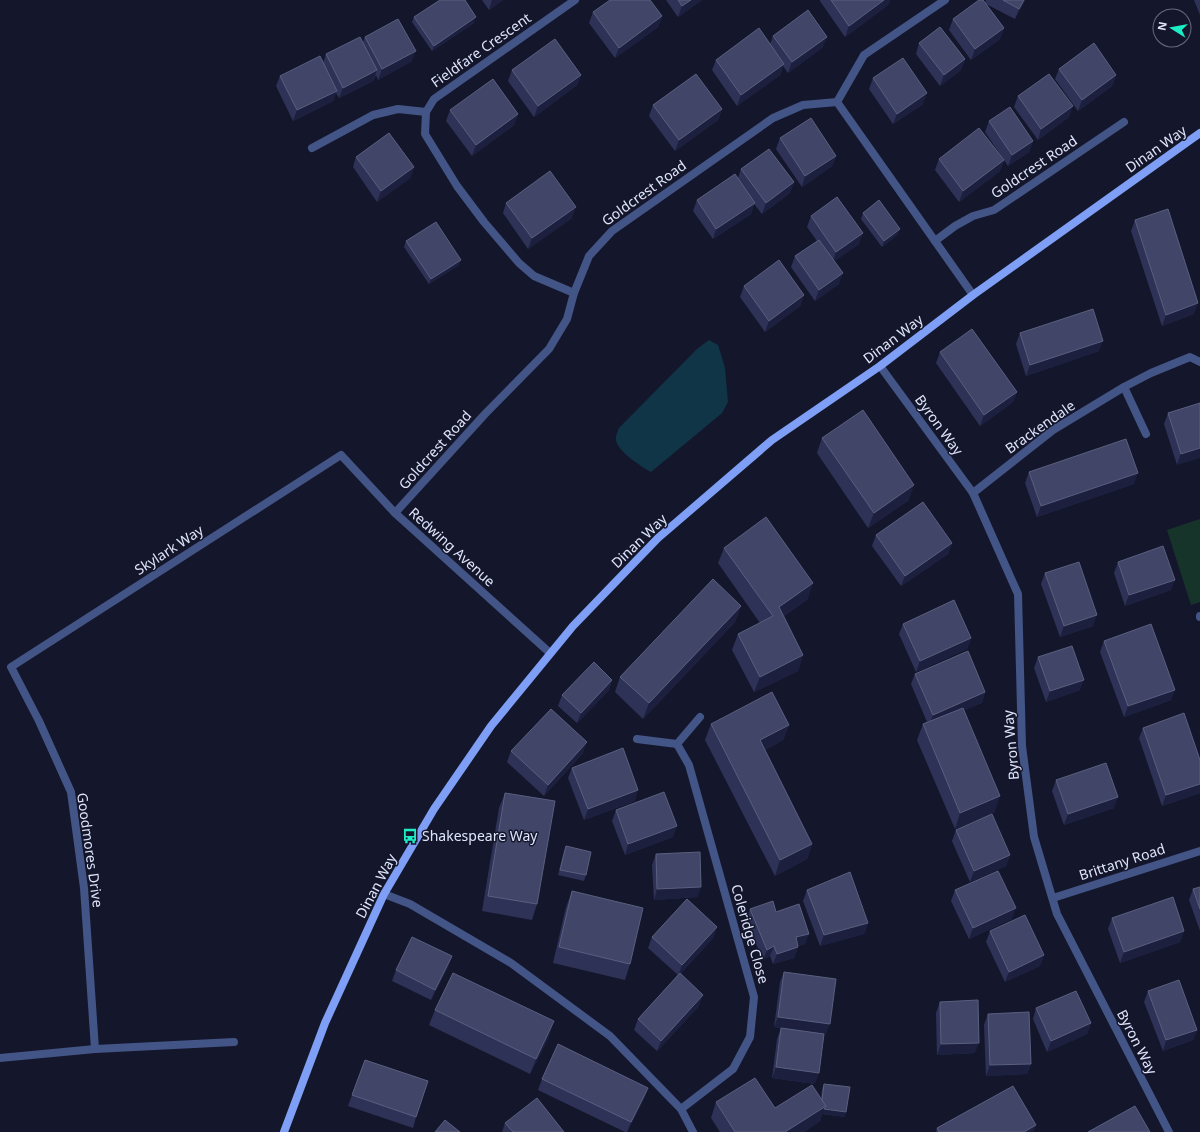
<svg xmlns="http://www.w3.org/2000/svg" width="1200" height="1132" viewBox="0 0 1200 1132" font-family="'Noto Sans',sans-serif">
  <rect width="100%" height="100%" fill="#14172b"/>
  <path fill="#17342b" d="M1200 519V602L1191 605 1167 530Z"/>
  <path fill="#103547" d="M709 340 718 345 725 368 728 402 722 413 651 472C642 467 617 451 616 440 615 437 618 431 619 428L697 349Z"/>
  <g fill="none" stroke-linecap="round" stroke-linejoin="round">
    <g stroke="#435486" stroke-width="8">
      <path d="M837 102 864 55 945 0"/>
      <path d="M312 148 373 115 398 109 426 112"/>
      <path d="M935 241 955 226 973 216 994 210 1124 122"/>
      <path d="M574 293 534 276 519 263 484 222 457 186 425 134 426 112 434 99 575 0"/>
      <path d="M880 366 973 493 1018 594 1022 746 1034 837 1057 914 1169 1132"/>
      <path d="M1124 387 1146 434"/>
      <path d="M973 493 1053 430 1124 387 1151 373 1190 357 1200 362"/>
      <path d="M395 513 485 414 549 349 567 319 574 293 589 256 612 231 773 118 803 105 837 102 973 295"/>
      <path d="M1200 616V617"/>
      <path d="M637 739 677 744 700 717"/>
      <path d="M677 744 689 765 754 997 750 1037 733 1069 681 1109"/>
      <path d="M384 894 410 904 511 963 610 1036 681 1109 693 1132"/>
      <path d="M1053 898 1200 851"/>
      <path d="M95 1049 84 888 71 792 39 721 11 667 341 455 395 513 550 653"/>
      <path d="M0 1058 95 1049 234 1042"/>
    </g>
    <path stroke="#7e9ff5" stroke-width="8" d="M284 1132 325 1023 384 894 434 809 491 726 573 626 658 538 772 440 880 366 973 295 1200 133"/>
  </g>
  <g fill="#2e3257">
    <path d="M482 0H503L489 10Z"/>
    <path d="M666 0H702L678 17Z"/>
    <path d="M820 0H890L888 5 845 37 820 1Z"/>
    <path d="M986 0H1025L1015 19 986 4 1004 28 1000 39 971 60 949 30 953 19 985 3Z"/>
    <path d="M1194 0H1200V15Z"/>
    <path d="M593 12 662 16 658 27 615 58 589 23Z"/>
    <path d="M414 17 474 23 432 51 412 22Z"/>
    <path d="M773 36 823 47 788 73 783 66 780 75 737 106 712 70 716 60 770 44Z"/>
    <path d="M365 37 412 61 378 80 376 75 373 81 339 98 336 93 333 101 293 121 276 86 280 76 323 63 326 54 363 42Z"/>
    <path d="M919 43 965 59 961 70 940 86 916 54Z"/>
    <path d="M1059 69 1116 75 1112 86 1078 111 1055 79Z"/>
    <path d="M512 70 581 75 577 85 534 117 508 81Z"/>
    <path d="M873 78 923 104 893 124 869 89Z"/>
    <path d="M1018 96 1069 117 1038 140 1014 107Z"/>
    <path d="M653 105 722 109 718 120 675 151 649 116Z"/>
    <path d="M450 110 518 114 514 125 472 156 446 121Z"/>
    <path d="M989 121 1033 141 1029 152 1008 166 985 132Z"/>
    <path d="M780 138 836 156 832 166 802 187 776 149Z"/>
    <path d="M356 157 414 167 410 178 377 202 353 167Z"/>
    <path d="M939 159 1004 160 1000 171 959 202 935 170Z"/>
    <path d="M741 169 794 182 790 193 762 214 754 204 751 214 713 239 693 211 697 200 738 178Z"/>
    <path d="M506 203 572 218 528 249 503 213Z"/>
    <path d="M863 213 898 234 882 247 861 219Z"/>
    <path d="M811 216 859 244 834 261 839 284 815 301 791 267 795 256 817 241 807 227Z"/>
    <path d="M1135 220 1194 314 1162 326 1131 231Z"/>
    <path d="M406 241 459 265 429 284 404 247Z"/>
    <path d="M744 286 804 295 800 306 765 332 740 297Z"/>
    <path d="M1020 333 1099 351 1026 376 1016 344Z"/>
    <path d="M940 352 1017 392 1013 402 980 426 936 363Z"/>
    <path d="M1200 403 1177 465 1164 424 1168 413Z"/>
    <path d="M822 438 909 500 868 528 817 453Z"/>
    <path d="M1029 472 1134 484 1037 517 1025 483Z"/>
    <path d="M876 535 952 543 948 554 901 586 872 546Z"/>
    <path d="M724 548 808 599 784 616 803 655 798 671 754 692 732 650 738 634 760 623 718 563Z"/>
    <path d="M1118 562 1171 590 1125 606 1114 573Z"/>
    <path d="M1045 573 1093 626 1060 637 1041 584Z"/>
    <path d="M741 606 735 622 643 719 615 692 620 677Z"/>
    <path d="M903 624 971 638 967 649 916 672 899 634Z"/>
    <path d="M1104 641 1171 700 1124 717 1100 652Z"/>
    <path d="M1038 657 1080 690 1046 702 1034 668Z"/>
    <path d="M915 674 985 692 982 703 964 710 995 812 955 829 917 740 923 724 927 722 911 684Z"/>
    <path d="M612 680 609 690 577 723 558 706 562 695Z"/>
    <path d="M711 724 789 725 783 740 765 750 812 844 807 859 775 876 705 740Z"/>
    <path d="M1143 728 1200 760V793L1162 806 1139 738Z"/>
    <path d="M511 751 583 753 544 796 507 762Z"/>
    <path d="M572 768 635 801 584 820 568 778Z"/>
    <path d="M1056 780 1114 808 1064 825 1052 791Z"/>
    <path d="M505 793 537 904 532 920 482 911 499 808Z"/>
    <path d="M616 810 673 837 625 855 612 821Z"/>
    <path d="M956 830 1010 855 1006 866 970 882 952 841Z"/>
    <path d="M566 846 586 875 584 881 558 875 564 851Z"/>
    <path d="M656 854 698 897 654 900 652 865Z"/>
    <path d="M1200 887V931L1189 900 1193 889Z"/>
    <path d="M807 890 868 923 864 934 820 946 803 901Z"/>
    <path d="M955 890 1012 919 969 939 951 901Z"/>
    <path d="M572 891 630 964 625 980 553 963 566 907Z"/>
    <path d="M750 909 776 912 805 944 798 946 794 958 773 964 770 956 763 960 746 920Z"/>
    <path d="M1112 918 1184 931 1180 942 1120 963 1108 929Z"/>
    <path d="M717 927 713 938 680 974 699 1006 657 1051 634 1030 638 1019 678 975 648 948 652 937Z"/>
    <path d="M990 931 1044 955 1040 966 1005 982 986 942Z"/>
    <path d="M452 956 448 967 431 1000 392 981 396 970Z"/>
    <path d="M784 972 826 1034 774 1027 780 982Z"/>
    <path d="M1148 991 1197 1030 1193 1040 1163 1051 1144 1002Z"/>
    <path d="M940 1002 975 1053 937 1055 936 1013Z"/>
    <path d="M1036 1008 1091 1023 1087 1034 1047 1052 1033 1019Z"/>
    <path d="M435 1010 549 1037 530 1074 429 1025Z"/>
    <path d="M988 1014 1031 1064 1027 1074 986 1076 984 1025Z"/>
    <path d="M781 1028 815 1084 772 1078 777 1039Z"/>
    <path d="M365 1060 416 1117 413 1128 348 1106Z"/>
    <path d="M542 1079 648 1088 644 1099 627 1132H625L538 1090Z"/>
    <path d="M824 1084 845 1117 822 1114 820 1121 804 1132H720L711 1118 716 1102 775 1108 821 1098 822 1089Z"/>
    <path d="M505 1123 564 1132H502Z"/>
    <path d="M1036 1125 1033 1132H936L937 1128Z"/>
  </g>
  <g fill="#1c1f3e">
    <path d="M492 0H503L489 10Z"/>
    <path d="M691 0H702L678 17 682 6Z"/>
    <path d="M884 0H890L888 5 845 37 849 26Z"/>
    <path d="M1024 0H1025L1015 19 1019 9Z"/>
    <path d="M662 16 658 27 615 58 619 48Z"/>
    <path d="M476 17 474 23 432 51 434 46Z"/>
    <path d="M1004 28 1000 39 971 60 975 49Z"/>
    <path d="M827 37 823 47 788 73 792 62Z"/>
    <path d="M416 51 412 61 378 80 382 69Z"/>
    <path d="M965 59 961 70 940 86 944 75Z"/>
    <path d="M784 64 780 75 737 106 741 95Z"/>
    <path d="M377 70 373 81 339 98 343 88Z"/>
    <path d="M581 75 577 85 534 117 538 106Z"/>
    <path d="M1116 75 1112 86 1078 111 1082 100Z"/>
    <path d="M337 91 333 101 293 121 297 110Z"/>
    <path d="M927 93 923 104 893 124 897 114Z"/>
    <path d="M1073 106 1069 117 1038 140 1041 129Z"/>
    <path d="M722 109 718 120 675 151 679 140Z"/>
    <path d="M518 114 514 125 472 156 476 145Z"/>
    <path d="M1033 141 1029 152 1008 166 1012 155Z"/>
    <path d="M836 156 832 166 802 187 805 176Z"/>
    <path d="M1004 160 1000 171 959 202 963 191Z"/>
    <path d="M414 167 410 178 377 202 381 191Z"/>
    <path d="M794 182 790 193 762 214 766 203Z"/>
    <path d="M755 203 751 214 713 239 716 229Z"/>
    <path d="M576 207 572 218 528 249 532 238Z"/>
    <path d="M900 229 898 234 882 247 884 241Z"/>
    <path d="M863 233 859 244 832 263 836 252Z"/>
    <path d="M461 260 459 265 429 284 431 279Z"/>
    <path d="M843 273 839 284 815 301 819 290Z"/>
    <path d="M804 295 800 306 765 332 769 321Z"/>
    <path d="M1198 303 1194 314 1162 326 1166 315Z"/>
    <path d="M1103 341 1099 351 1026 376 1030 365Z"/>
    <path d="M1017 392 1013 402 980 426 984 415Z"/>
    <path d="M1200 448V458L1177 465 1181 454Z"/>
    <path d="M1138 473 1134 484 1037 517 1041 506Z"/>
    <path d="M914 485 909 500 868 528 874 513Z"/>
    <path d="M952 543 948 554 901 586 905 576Z"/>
    <path d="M1175 580 1171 590 1125 606 1129 595Z"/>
    <path d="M813 583 808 599 774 623 779 607Z"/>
    <path d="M741 606 735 622 643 719 649 703Z"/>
    <path d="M1097 615 1093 626 1060 637 1064 626Z"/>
    <path d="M971 638 967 649 916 672 920 661Z"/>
    <path d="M803 655 798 671 754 692 760 677Z"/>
    <path d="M612 680 609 690 577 723 581 713Z"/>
    <path d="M1084 680 1080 690 1046 702 1050 691Z"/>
    <path d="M1175 690 1171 700 1124 717 1128 706Z"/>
    <path d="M985 692 982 703 929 726 933 715Z"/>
    <path d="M789 725 783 740 754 756 760 740Z"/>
    <path d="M587 742 583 753 544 796 548 785Z"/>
    <path d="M1200 784V793L1162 806 1166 795Z"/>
    <path d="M638 790 635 801 584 820 588 809Z"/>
    <path d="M1000 796 995 812 955 829 960 813Z"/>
    <path d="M1118 797 1114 808 1064 825 1068 814Z"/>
    <path d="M677 826 673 837 625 855 628 844Z"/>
    <path d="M812 844 807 859 775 876 780 860Z"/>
    <path d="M1010 855 1006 866 970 882 974 871Z"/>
    <path d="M701 887 698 897 654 900 657 889Z"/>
    <path d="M1016 908 1012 919 969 939 973 928Z"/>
    <path d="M868 923 864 934 820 946 824 935Z"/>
    <path d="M717 927 713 938 678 976 682 965Z"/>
    <path d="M1184 931 1180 942 1120 963 1124 952Z"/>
    <path d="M809 934 805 944 792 948 796 937Z"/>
    <path d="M774 946 770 956 763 960 767 950Z"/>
    <path d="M798 947 794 958 773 964 777 954Z"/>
    <path d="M1044 955 1040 966 1005 982 1009 972Z"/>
    <path d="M452 956 448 967 431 1000 435 990Z"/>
    <path d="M703 995 699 1006 657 1051 661 1041Z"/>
    <path d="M778 1017 830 1024 826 1034 774 1027Z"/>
    <path d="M554 1021 549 1037 530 1074 536 1059Z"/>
    <path d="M1091 1023 1087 1034 1047 1052 1051 1041Z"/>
    <path d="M1197 1030 1193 1040 1163 1051 1166 1040Z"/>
    <path d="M979 1043 975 1053 937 1055 941 1044Z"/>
    <path d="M1031 1064 1027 1074 986 1076 990 1065Z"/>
    <path d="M776 1067 819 1073 815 1084 772 1078Z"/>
    <path d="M648 1088 644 1099 627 1132 631 1122Z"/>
    <path d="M826 1106 846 1112 845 1117 822 1114 820 1121 804 1132H785Z"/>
    <path d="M1036 1125 1033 1132H1024Z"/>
  </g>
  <g fill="#414668" stroke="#5a5f80">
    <path d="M440 0H465L476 17 434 46 414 17Z"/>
    <path d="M610 0H650L662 16 619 48 593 12Z"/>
    <path d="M678 0H691L682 6Z"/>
    <path d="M831 0H884L849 26Z"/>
    <path d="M979 0H983L1004 28 975 49 953 19Z"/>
    <path d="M1003 0H1024L1019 9Z"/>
    <path d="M808 10 827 37 792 62 773 36Z"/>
    <path d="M398 19 416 51 382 69 365 37Z"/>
    <path d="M940 27 965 59 944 75 919 43Z"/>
    <path d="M759 28 784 64 741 95 716 60Z"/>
    <path d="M360 37 377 70 343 88 326 54Z"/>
    <path d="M555 39 581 75 538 106 512 70Z"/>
    <path d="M1094 43 1116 75 1082 100 1059 69Z"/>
    <path d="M320 56 337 91 297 110 280 76Z"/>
    <path d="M903 58 927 93 897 114 873 78Z"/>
    <path d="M696 74 722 109 679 140 653 105Z"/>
    <path d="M1049 74 1073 106 1041 129 1018 96Z"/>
    <path d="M493 79 518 114 476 145 450 110Z"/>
    <path d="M1010 107 1033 141 1012 155 989 121Z"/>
    <path d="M811 118 836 156 805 176 780 138Z"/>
    <path d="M979 128 1004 160 963 191 939 159Z"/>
    <path d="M389 133 414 167 381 191 356 157Z"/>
    <path d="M769 149 794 182 766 203 741 169Z"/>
    <path d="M550 171 576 207 532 238 506 203Z"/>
    <path d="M735 174 755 203 716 229 697 200Z"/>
    <path d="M837 197 863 233 836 252 811 216Z"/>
    <path d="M879 200 900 229 884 241 863 213Z"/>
    <path d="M1168 209 1198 303 1166 315 1135 220Z"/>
    <path d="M436 222 461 260 431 279 406 241Z"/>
    <path d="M819 240 843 273 819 290 795 256Z"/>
    <path d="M779 260 804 295 769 321 744 286Z"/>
    <path d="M1093 309 1103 341 1030 365 1020 333Z"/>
    <path d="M972 329 1017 392 984 415 940 352Z"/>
    <path d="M1200 403V448L1181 454 1168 413Z"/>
    <path d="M863 410 914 485 874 513 822 438Z"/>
    <path d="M1126 439 1138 473 1041 506 1029 472Z"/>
    <path d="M923 502 952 543 905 576 876 535Z"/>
    <path d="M766 517 813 583 779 607 803 655 760 677 738 634 773 616 724 548Z"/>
    <path d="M1163 546 1175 580 1129 595 1118 562Z"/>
    <path d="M1079 562 1097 615 1064 626 1045 573Z"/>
    <path d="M713 579 741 606 649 703 620 677Z"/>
    <path d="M954 600 971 638 920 661 903 624Z"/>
    <path d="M1151 624 1175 690 1128 706 1104 641Z"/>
    <path d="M1072 646 1084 680 1050 691 1038 657Z"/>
    <path d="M968 651 985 692 933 715 915 674Z"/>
    <path d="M594 662 612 680 581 713 562 695Z"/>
    <path d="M772 692 789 725 760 740 812 844 780 860 711 724Z"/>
    <path d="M963 708 1000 796 960 813 923 724Z"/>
    <path d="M551 709 587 742 548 785 511 751Z"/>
    <path d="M1184 713 1200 760V784L1166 795 1143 728Z"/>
    <path d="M623 748 638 790 588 809 572 768Z"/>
    <path d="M1106 763 1118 797 1068 814 1056 780Z"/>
    <path d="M664 792 677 826 628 844 616 810Z"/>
    <path d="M505 793 555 801 537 904 488 896Z"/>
    <path d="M992 814 1010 855 974 871 956 830Z"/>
    <path d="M566 846 591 852 586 875 560 870Z"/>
    <path d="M700 852 701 887 657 889 656 854Z"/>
    <path d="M998 871 1016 908 973 928 955 890Z"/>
    <path d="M850 872 868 923 824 935 807 890Z"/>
    <path d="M1200 887V909L1193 889Z"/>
    <path d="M572 891 643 908 630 964 559 947Z"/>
    <path d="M1173 897 1184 931 1124 952 1112 918Z"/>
    <path d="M687 899 717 927 682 965 652 937Z"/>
    <path d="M773 901 776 912 799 904 809 934 796 937 798 947 777 954 774 946 767 950 750 909Z"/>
    <path d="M1025 915 1044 955 1009 972 990 931Z"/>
    <path d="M412 937 452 956 435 990 396 970Z"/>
    <path d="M784 972 836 979 830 1024 778 1017Z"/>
    <path d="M453 973 554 1021 536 1059 435 1010Z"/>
    <path d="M680 973 703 995 661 1041 638 1019Z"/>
    <path d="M1179 980 1197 1030 1166 1040 1148 991Z"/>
    <path d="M1076 991 1091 1023 1051 1041 1036 1008Z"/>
    <path d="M978 1000 979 1043 941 1044 940 1002Z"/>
    <path d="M1029 1012 1031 1064 990 1065 988 1014Z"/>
    <path d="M781 1028 824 1034 819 1073 776 1067Z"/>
    <path d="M558 1044 648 1088 631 1122 542 1079Z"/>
    <path d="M365 1060 428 1081 416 1117 352 1095Z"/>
    <path d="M755 1078 775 1108 812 1085 826 1106 785 1132H735L716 1102Z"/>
    <path d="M824 1084 850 1087 846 1112 824 1109 826 1106 822 1100Z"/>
    <path d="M1013 1086 1036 1125 1024 1132H939L937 1128Z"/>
    <path d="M537 1098 564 1132H513L505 1123Z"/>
    <path d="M1135 1106 1150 1132H1088Z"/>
    <path d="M445 1120 460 1132H435Z"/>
  </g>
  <defs>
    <g id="bus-bare" transform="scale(1.2)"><path d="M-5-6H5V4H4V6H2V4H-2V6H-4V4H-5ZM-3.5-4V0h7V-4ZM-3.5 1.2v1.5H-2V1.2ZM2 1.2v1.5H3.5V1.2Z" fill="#1bedc4" stroke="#14172b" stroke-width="2.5" paint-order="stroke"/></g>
  </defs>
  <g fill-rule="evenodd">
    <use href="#bus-bare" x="410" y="836"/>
  </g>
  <g text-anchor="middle" stroke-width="3" stroke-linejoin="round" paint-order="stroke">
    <g font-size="14" fill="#e0e5fd" stroke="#14172b">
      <text transform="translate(481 50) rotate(-35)" y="5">Fieldfare Crescent</text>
      <text transform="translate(1156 149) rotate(-35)" y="5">Dinan Way</text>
      <text transform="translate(1034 167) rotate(-34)" y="5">Goldcrest Road</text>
      <text transform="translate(644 193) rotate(-36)" y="5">Goldcrest Road</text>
      <text transform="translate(893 339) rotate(-37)" y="5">Dinan Way</text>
      <text transform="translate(939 425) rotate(54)" y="5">Byron Way</text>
      <text transform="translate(1040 427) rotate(-35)" y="5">Brackendale</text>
      <text transform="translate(435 450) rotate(-48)" y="5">Goldcrest Road</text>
      <text transform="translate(639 541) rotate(-44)" y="5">Dinan Way</text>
      <text transform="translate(452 547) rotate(42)" y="5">Redwing Avenue</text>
      <text transform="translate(169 550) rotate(-33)" y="5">Skylark Way</text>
      <text transform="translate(1011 745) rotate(-95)" y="5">Byron Way</text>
      <text transform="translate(90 850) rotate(82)" y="5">Goodmores Drive</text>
      <text transform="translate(1122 862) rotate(-18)" y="5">Brittany Road</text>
      <text transform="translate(376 886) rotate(-62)" y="5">Dinan Way</text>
      <text transform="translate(750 934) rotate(74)" y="5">Coleridge Close</text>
      <text transform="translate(1137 1042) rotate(63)" y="5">Byron Way</text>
    </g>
    <g font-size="14" fill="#e0e5fd" stroke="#14172b" text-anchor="start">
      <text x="422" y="841">Shakespeare Way</text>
    </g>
  </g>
  <g transform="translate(1172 28) rotate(281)"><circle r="19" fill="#14172b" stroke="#66697f"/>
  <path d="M0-3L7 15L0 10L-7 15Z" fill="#1bedc4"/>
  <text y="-6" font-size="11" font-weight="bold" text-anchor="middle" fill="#e0e5fd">N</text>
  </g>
</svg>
